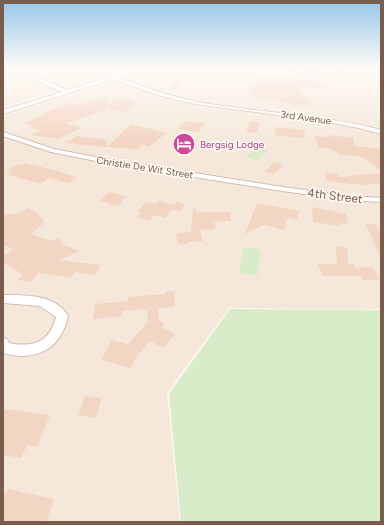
<svg xmlns="http://www.w3.org/2000/svg" width="384" height="525" viewBox="0 0 384 525" font-family="Figtree,sans-serif">
  <rect width="100%" height="100%" fill="#fdf6ec"/>
  <g fill="#f5e8da">
    <path d="M3 69H128L3 107Z"/>
    <path d="M151 69H381V309L229 308 167 393 180 522H3V116Z"/>
  </g>
  <g fill="#d8ecc9">
    <path d="M259 147 269 151 256 160 245 156Z"/>
    <path d="M244 247 261 250 257 276 239 273Z"/>
    <path d="M230 309 381 310V522H181L169 394Z"/>
  </g>
  <g fill="#f3d5c3">
    <path d="M280 77 327 82 326 88 298 87 313 105 293 106 288 103H282L278 99H256L247 88 257 79Z"/>
    <path d="M172 79H177L185 85 174 89 169 88Z"/>
    <path d="M99 98 112 104 114 99 117 98 135 101 133 107 126 112 109 110 112 104 104 111 67 123 81 128 59 139 30 135 40 131 24 122 43 116 40 115 70 103 76 106Z"/>
    <path d="M185 121 205 123 199 132 178 129Z"/>
    <path d="M250 121 260 122 257 133 246 132Z"/>
    <path d="M131 124 167 133 148 147 142 144 139 149 107 147Z"/>
    <path d="M276 127 305 130 304 138 275 135Z"/>
    <path d="M329 135 354 138V146L381 149V170L361 157 338 154V152L330 150 331 148H319L315 136 329 137Z"/>
    <path d="M76 136 107 140 106 147 67 143Z"/>
    <path d="M274 162 283 165 274 174 265 172Z"/>
    <path d="M25 163 66 173 65 174 77 177 68 183 49 178 40 184 6 174 11 171 8 170 18 164 22 165Z"/>
    <path d="M325 173 338 174 339 177 381 173V183L362 185 361 184H352L326 181Z"/>
    <path d="M109 192 126 196 118 206 100 201Z"/>
    <path d="M159 201 175 205 176 202 185 204 180 212 171 210 173 207 165 218 154 215 150 221 137 217 141 212 138 211 146 202 157 204Z"/>
    <path d="M257 203 299 211 297 220 287 218 284 230 264 225 245 234Z"/>
    <path d="M312 207 346 214 348 224 340 223V226L313 222Z"/>
    <path d="M28 208 36 212 45 222 31 234 51 241 58 238 64 245 80 251 59 260 100 265 95 275 75 272 71 278 38 273 32 282 18 280 22 274 3 262V256L13 249 3 246V214H17Z"/>
    <path d="M193 208H195L196 212H230L231 221H220V222H214L216 229 200 230 203 241 188 242V244L178 245 176 233 191 232Z"/>
    <path d="M366 224H376L379 230H381V260Z"/>
    <path d="M336 246 347 248 348 264H354L356 268 373 267 380 280H362L360 276H323L318 264H337Z"/>
    <path d="M174 291 175 307 158 308 159 320 165 324 162 327 175 334 163 348 150 341 136 357 131 368 101 360 112 340 128 344 148 322 147 309 122 311 121 316 93 319 95 304 128 301V297L166 294 165 292Z"/>
    <path d="M85 396 102 398 96 418 78 415Z"/>
    <path d="M3 409 50 415 37 447 27 445 21 458 3 455Z"/>
    <path d="M8 489 54 499 46 522H3V493H6Z"/>
  </g>
  <g fill="none" stroke-linecap="round" stroke-linejoin="round">
    <g stroke="#d1beb0" stroke-width="2">
      <g id="minor">
        <path d="M11 69H18L67 90 135 69H143L118 78C144 87 170 96 197 102 258 113 321 114 381 130V134L359 128 316 120 195 104 158 95 113 79 3 114V110L62 92Z"/>
        <path d="M275 69 316 72 353 69 316 74Z"/>
        <path d="M367 69 381 71V74L367 70Z"/>
        <path d="M3 132 54 149 111 160 289 188 350 196 381 198V202L350 200 289 192 111 164 51 152 3 136Z"/>
        <path d="M3 295C24 295 56 294 68 316 61 350 35 362 3 353V338L7 339 9 343C33 348 50 342 56 317L40 306 3 303Z"/>
      </g>
    </g>
    <use href="#minor" fill="#fff" fill-rule="evenodd"/>
  </g>
  <linearGradient id="sky" x2="0" y2="1"><stop stop-color="#97c7e8"/><stop offset="0.48" stop-color="#fefbf6"/><stop offset="1" stop-color="#fefbf6" stop-opacity="0"/></linearGradient>
  <rect width="384" height="143" fill="url(#sky)"/>
  <defs>
    <g id="hotel-disc" transform="scale(1.15)"><circle r="9.5" fill="#d1479c" stroke="#fffaf3"/><path d="M-6-4.5h1.5V1H6V5H4.5V3h-9V5H-6ZM-4 0a1.8 1.8 0 1 1 3.6 0ZM.5 0V-2.5h3Q6-2.5 6 0Z" fill="#fff"/></g>
  </defs>
  <g fill-rule="evenodd">
    <use href="#hotel-disc" x="184" y="144"/>
  </g>
  <g text-anchor="middle" stroke-width="3.5" stroke-linejoin="round" paint-order="stroke">
    <g font-size="10" fill="#7a5c4d" stroke="#fffaf3">
      <text transform="translate(306 117) rotate(8)" y="4">3rd Avenue</text>
      <text transform="translate(145 167) rotate(9)" y="4">Christie De Wit Street</text>
    </g>
    <g font-size="10" fill="#b23c85" stroke="#fffaf3" text-anchor="start">
      <text x="200" y="148">Bergsig Lodge</text>
    </g>
    <g font-size="12" fill="#7a5c4d" stroke="#fffaf3">
      <text transform="translate(335 196) rotate(7)" y="4">4th Street</text>
    </g>
  </g>
  <rect width="384" height="525" fill="none" stroke="#7a5c4d" stroke-width="8"/>
</svg>
